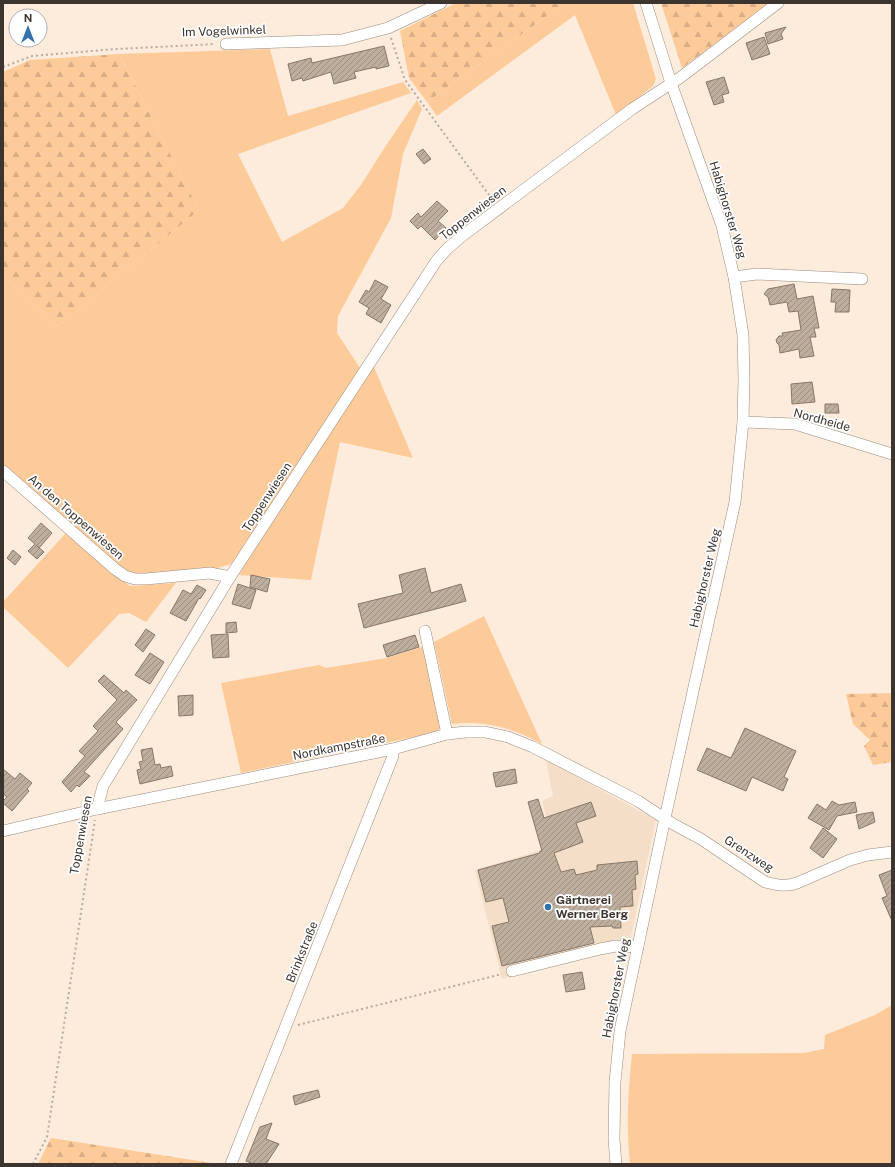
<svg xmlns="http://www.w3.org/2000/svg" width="895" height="1167" viewBox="0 0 895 1167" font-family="'Public Sans',sans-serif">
  <defs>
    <pattern id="forest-firs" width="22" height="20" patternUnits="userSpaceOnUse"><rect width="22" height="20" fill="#fdca9a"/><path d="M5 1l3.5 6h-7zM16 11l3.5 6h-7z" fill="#daae85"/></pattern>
    <pattern id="building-hatch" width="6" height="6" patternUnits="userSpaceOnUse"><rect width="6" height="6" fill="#beae9e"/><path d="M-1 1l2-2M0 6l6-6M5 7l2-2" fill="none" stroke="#9c8e81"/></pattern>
  </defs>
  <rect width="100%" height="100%" fill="#fdebdb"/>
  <path fill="#f4dec8" d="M546 760 656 820 628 950 601 954 502 979 475 870 554 846 542 801 553 796Z"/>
  <g fill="#fdca9a">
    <path d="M565 3H633L656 79 653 86 616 115 575 15 437 116 427 102Z"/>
    <path d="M270 49 288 116 403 82 411 93 238 154 282 242 343 208 361 185 387 144 417 100 422 109 403 154 391 218 338 316 337 333 360 368 244 548 231 564 218 568 146 575 130 573 112 560 3 465V275L58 326 199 210 119 54Z"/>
    <path d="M373 365 413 458 340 442 311 580 239 575Z"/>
    <path d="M66 533 130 586 176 583 146 622 129 613 119 614 68 668 3 607V602Z"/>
    <path d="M484 616 542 744C513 728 486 720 452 724L434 642Z"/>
    <path d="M425 646 441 724 438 732 241 773 221 683 319 665 326 668 387 658Z"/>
    <path d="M892 1005V1164H630C626 1127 628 1091 632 1054L804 1053 824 1049 825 1035 875 1015Z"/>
  </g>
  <g fill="url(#forest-firs)">
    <path d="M456 3H565L427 102 409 78 400 31Z"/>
    <path d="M661 3H770L682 68Z"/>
    <path d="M119 54 199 210 58 326 3 275V72L30 60Z"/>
    <path d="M892 693V762L873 765 864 746 870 740 853 724 846 694Z"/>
    <path d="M51 1138 218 1164H38Z"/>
  </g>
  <g fill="url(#building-hatch)" stroke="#867768">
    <path d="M786 27 781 34 783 39 768 44 765 33Z"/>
    <path d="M764 37 770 54 752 60 746 43Z"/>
    <path d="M384 46 389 66 376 69V67L354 72 356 78 334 84 331 72 303 81 302 78 292 81 288 64 311 58 312 63Z"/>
    <path d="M724 77 729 93 722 95 724 102 714 105 706 82Z"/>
    <path d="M423 149 431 159 424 164 416 154Z"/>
    <path d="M437 201 448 211 438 221 446 228 435 240 421 226 418 229 410 221 418 213 421 217Z"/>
    <path d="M375 280 388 287 381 299 391 305 381 323 366 314 369 308 359 302 366 290 369 292Z"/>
    <path d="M794 284 797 299 813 296 819 328H814L816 337H810L814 356 800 358 799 349 780 353 779 345 777 343 776 340 779 336H783L782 333 801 330 798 311 789 312 787 302 770 305 768 297 764 294 768 289Z"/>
    <path d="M832 289 850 290 849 312H835L836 302H831Z"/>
    <path d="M812 382 815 402 792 404 791 384Z"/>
    <path d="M825 404H838L839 413H825Z"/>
    <path d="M41 523 52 533 39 548 36 545 44 552 37 559 28 551 35 544 28 538Z"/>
    <path d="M13 550 21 557 15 565 7 558Z"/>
    <path d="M425 568 431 593 461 584 466 601 364 628 358 604 403 593 399 575Z"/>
    <path d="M251 575 270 579 267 592 250 587Z"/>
    <path d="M238 584 256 590 250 609 232 604Z"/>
    <path d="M197 585 206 590 200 599 199 598 186 621 170 613 183 590 191 594Z"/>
    <path d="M236 622 237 632 226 633V623Z"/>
    <path d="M146 629 155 635 143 652 135 645Z"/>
    <path d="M228 634 229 657 213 658 211 635Z"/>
    <path d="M415 635 419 647 387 657 383 645Z"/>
    <path d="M150 653 164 662 150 684 135 675Z"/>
    <path d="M104 675 124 693 126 690 137 700 116 722 123 729 84 772 90 776 79 787 77 785 71 792 62 782 85 756 79 751 98 731 93 726 117 700 98 681Z"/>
    <path d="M193 695V715L179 716 178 696Z"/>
    <path d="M745 728 796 751 784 777 788 779 783 791 752 777 746 791 697 770 707 748 731 758Z"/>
    <path d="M152 748 155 765 160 764 161 768 171 766 173 776 140 784 137 770 141 769 139 762 143 761 141 750Z"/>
    <path d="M3 769 15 779 20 773 32 783 27 789 29 791 12 811 3 803V801L7 797 3 794Z"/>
    <path d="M515 769 517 783 496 787 493 773Z"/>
    <path d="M538 799 544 818 591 802 596 816 576 823 583 842 554 853 561 872 574 869 576 875 597 870V865L637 861 638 874 635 875 636 889 632 890 633 906 620 907 621 928H613L612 926 590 927 594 943 502 966 492 926 509 922 503 898 486 902 478 870 540 853V851H542L528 802Z"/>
    <path d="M832 801 839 805 855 802 857 812 837 816 829 830 808 818 817 804 826 810Z"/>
    <path d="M873 812 875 822 859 829 856 815Z"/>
    <path d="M823 828 837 839 823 858 810 848 815 840Z"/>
    <path d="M892 870V921L882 898 887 896 879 875Z"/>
    <path d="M582 972 585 989 566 992 563 975Z"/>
    <path d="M318 1090 320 1097 295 1105 293 1096Z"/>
    <path d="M272 1123 266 1139 279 1144 266 1164H254L246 1161 260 1127Z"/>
  </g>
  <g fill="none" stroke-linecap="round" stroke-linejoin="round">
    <g stroke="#9a8b7c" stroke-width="12">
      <g id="minor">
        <path d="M226 44 342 40 388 28 441 3"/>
        <path d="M734 277 757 274 862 279"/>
        <path d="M743 422 795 424 892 454"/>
        <path d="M3 471 115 569 125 576 135 579H146L210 573 230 577"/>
        <path d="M425 631 447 734"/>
        <path d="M97 809 103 786 230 577 437 260 448 248 462 236 632 109 681 77 778 3"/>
        <path d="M3 831 97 809 393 749 447 734 466 732H485L508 737 533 747 638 801 673 824 701 839 765 882C777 885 785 887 797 883L850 860 868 855 892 852"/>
        <path d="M512 971 600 949 616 946 638 947"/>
        <path d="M231 1164 393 756V749"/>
        <path d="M616 1164 614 1139 615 1082 620 1031 665 818 735 502 743 422 744 379 743 335 734 277 722 226 671 83 646 3"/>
      </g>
    </g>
    <g stroke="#b8aa9e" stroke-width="2" stroke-dasharray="2 3" stroke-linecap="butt">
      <path d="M391 38 405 80 492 199"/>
      <path d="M3 67 32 56 116 49 215 44"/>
      <path d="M298 1025 502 974"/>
      <path d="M33 1164 47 1137 95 820"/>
    </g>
    <use href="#minor" stroke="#fff" stroke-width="11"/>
  </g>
  <circle fill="#3172a8" stroke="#fff" stroke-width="1.5" cx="548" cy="907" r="4"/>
  <g text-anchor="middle" stroke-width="3.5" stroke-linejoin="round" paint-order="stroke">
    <g font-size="12" fill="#3c352f" stroke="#fff">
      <text transform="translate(224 31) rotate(-2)" y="4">Im Vogelwinkel</text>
      <text transform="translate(728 210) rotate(73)" y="4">Habighorster Weg</text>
      <text transform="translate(473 213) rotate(-38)" y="4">Toppenwiesen</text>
      <text transform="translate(822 420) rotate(15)" y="4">Nordheide</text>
      <text transform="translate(267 497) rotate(-57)" y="4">Toppenwiesen</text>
      <text transform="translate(76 517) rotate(41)" y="4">An den Toppenwiesen</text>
      <text transform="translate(705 578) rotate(-77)" y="4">Habighorster Weg</text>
      <text transform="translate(339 747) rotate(-11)" y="4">Nordkampstraße</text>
      <text transform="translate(81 835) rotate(-80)" y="4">Toppenwiesen</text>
      <text transform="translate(749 854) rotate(33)" y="4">Grenzweg</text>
      <text transform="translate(302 952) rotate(-68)" y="4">Brinkstraße</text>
      <text transform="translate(616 988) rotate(-79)" y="4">Habighorster Weg</text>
    </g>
    <g font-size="12" font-weight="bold" fill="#3c352f" stroke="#fff" text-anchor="start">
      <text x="556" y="904">Gärtnerei<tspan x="556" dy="14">Werner Berg</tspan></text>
    </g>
  </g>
  <rect width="895" height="1167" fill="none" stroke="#3c352f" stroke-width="8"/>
  <g transform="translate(28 28)"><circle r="19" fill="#ffffff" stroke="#b1aeac"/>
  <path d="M0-3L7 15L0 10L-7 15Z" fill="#3172a8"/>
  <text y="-6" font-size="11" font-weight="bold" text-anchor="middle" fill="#3c352f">N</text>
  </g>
</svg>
